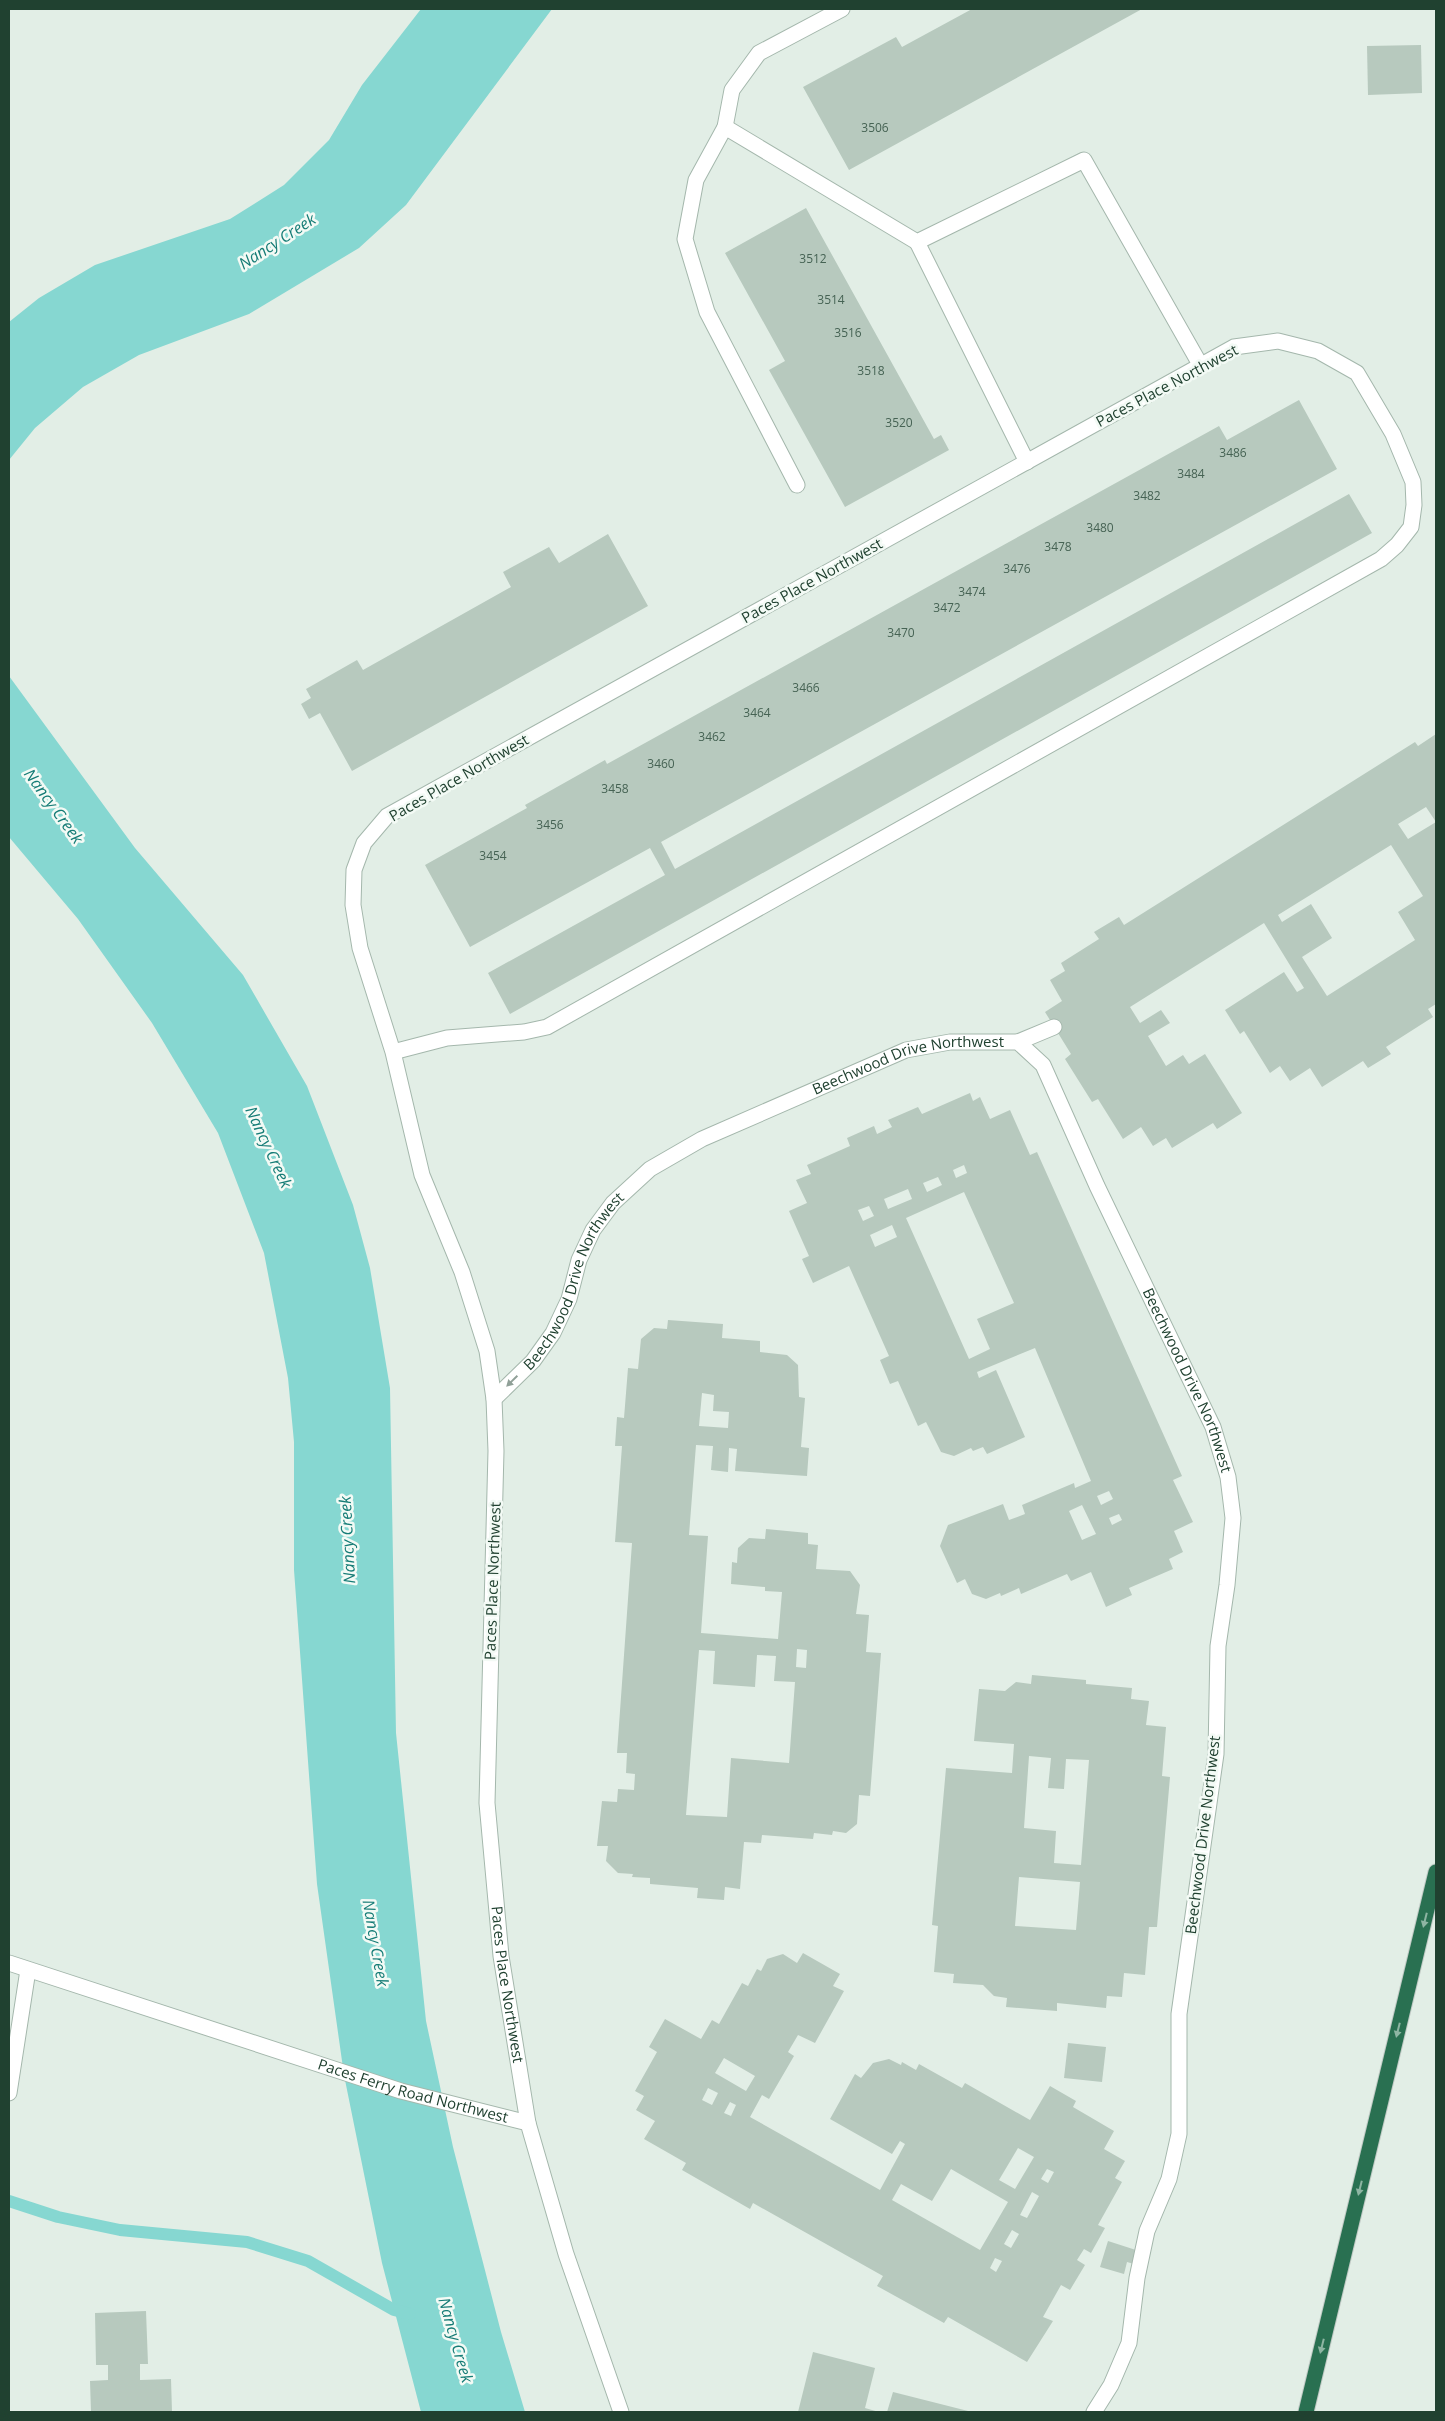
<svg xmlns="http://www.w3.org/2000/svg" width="1445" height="2421" viewBox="0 0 1445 2421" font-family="'Open Sans',sans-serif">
  <rect width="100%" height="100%" fill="#e2eee6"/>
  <g fill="#86d7d1">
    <path d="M421 9H552L406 205 359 248 249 314 139 355 83 387 35 428 9 460V322L39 298 95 265 230 219 284 185 329 140 362 85Z"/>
    <path d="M9 676 135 848 243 975 307 1086 353 1205 370 1268 390 1388 396 1733 426 2021 453 2147 501 2332 525 2412H421L382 2263 344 2075 317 1884 294 1570V1442L288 1378 264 1253 218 1133 152 1023 78 919 9 837Z"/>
  </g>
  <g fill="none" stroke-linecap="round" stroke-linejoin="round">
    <path stroke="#86d7d1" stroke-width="12" d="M9 2201 58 2217 120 2230 247 2242 308 2261 394 2310 410 2314"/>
  </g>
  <g fill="#b7c9be" fill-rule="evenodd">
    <path d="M972 9H1142L849 170 803 87 896 37 902 47Z"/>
    <path d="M1421 45 1422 93 1368 95 1367 46Z"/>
    <path d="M806 208 934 439 941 435 949 450 845 507 769 370 785 361 725 253Z"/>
    <path d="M1299 400 1337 469 661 842 675 869 1349 494 1372 533 510 1014 488 973 665 875 650 848 470 947 425 865 527 808 525 805 605 760 607 764 1219 426 1227 440Z"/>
    <path d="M608 534 648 606 352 771 320 713 309 719 301 704 311 698 306 689 357 660 363 670 511 587 503 572 549 547 559 563Z"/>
    <path d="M1436 734V1004L1428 1009 1433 1017 1386 1047 1391 1054 1368 1068 1363 1061 1322 1087 1310 1068 1290 1081 1280 1066 1270 1073 1244 1031 1240 1034 1225 1010 1284 972 1297 992 1304 988 1264 923 1130 1007 1140 1023 1161 1010 1170 1023 1148 1036 1166 1066 1183 1055 1189 1064 1205 1054 1242 1113 1217 1129 1213 1123 1172 1148 1166 1138 1153 1146 1141 1127 1123 1139 1098 1099 1092 1102 1065 1059 1071 1054 1045 1012 1062 1001 1050 980 1065 971 1061 963 1099 939 1094 932 1119 917 1124 925 1415 742 1418 746ZM1426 807 1436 822 1408 839 1398 824ZM1391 845 1423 896 1398 912 1415 940 1327 996 1302 957 1332 938 1311 904 1282 922 1278 915Z"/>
    <path d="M970 1093 973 1101 980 1097 990 1119 1010 1110 1030 1155 1037 1152 1182 1476 1173 1480 1193 1522 1174 1531 1183 1552 1169 1559 1173 1569 1129 1588 1132 1595 1106 1607 1091 1572 1071 1581 1067 1574 1021 1594 1019 1588 1001 1596 1000 1593 986 1599 972 1594 965 1579 957 1583 940 1546 948 1525 1003 1504 1009 1520 1025 1514 1022 1505 1074 1483 1075 1488 1091 1481 1035 1348 977 1372 979 1378 996 1370 1025 1437 987 1454 983 1447 973 1451 971 1448 954 1456 941 1452 926 1422 918 1426 898 1381 890 1384 880 1360 889 1356 849 1266 813 1283 802 1259 809 1256 789 1211 807 1203 796 1180 811 1174 807 1165 850 1146 847 1138 874 1126 877 1134 892 1127 888 1120 918 1107 922 1114ZM964 1165 967 1173 956 1178 953 1170ZM938 1177 942 1185 927 1192 923 1183ZM908 1189 912 1199 888 1209 884 1199ZM964 1192 1014 1303 977 1319 990 1349 969 1359 906 1218ZM869 1206 874 1216 863 1221 858 1210ZM892 1225 897 1237 875 1247 870 1235ZM1109 1491 1113 1499 1101 1505 1097 1496ZM1082 1505 1096 1534 1082 1540 1069 1511ZM1119 1514 1122 1520 1112 1525 1109 1518Z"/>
    <path d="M668 1320 723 1324 722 1338 760 1341V1352L787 1355 798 1365 799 1397 805 1398 801 1447 809 1448 807 1476 735 1471 737 1449 729 1448 728 1472 711 1470 713 1446 696 1445 689 1535 708 1536 701 1633 778 1639 782 1592 765 1591V1587L731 1584 732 1562 737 1563 738 1548 749 1538 765 1539 766 1529 808 1533V1544L818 1545 816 1569 850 1571 860 1585 856 1614 869 1615 866 1652 881 1653 870 1796 859 1795 857 1824 846 1833 833 1831 832 1835 814 1833 813 1839 762 1835 761 1843 744 1842 740 1889 725 1887 724 1900 697 1898 698 1888 650 1884V1878L632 1877 633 1874 618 1873 606 1861 608 1846H597L602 1801 617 1802 618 1789 634 1790 635 1774 626 1773 627 1753H617L632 1543 615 1542 622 1446H615L617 1417 624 1418 628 1368 638 1369 641 1339 654 1328 667 1329ZM702 1393 714 1395 713 1411 729 1412 728 1428 699 1426ZM797 1649 807 1650 806 1668 796 1667ZM699 1650 715 1651 713 1684 755 1687 757 1655 776 1656 774 1681 795 1682 789 1763 731 1758 727 1817 686 1815Z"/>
    <path d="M1032 1675 1086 1680V1684L1132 1688 1131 1699 1149 1701 1146 1725 1166 1727 1162 1776 1170 1777 1157 1927H1149L1145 1975 1124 1973 1122 1997 1107 1996 1106 2008 1057 2003V2011L1006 2007 1007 1998 994 1996 983 1985 953 1983 954 1974 934 1972 938 1926 932 1925 946 1768 1012 1773 1014 1744 974 1741 979 1689 1005 1691 1016 1682 1031 1684ZM1029 1756 1051 1758 1048 1788 1064 1789 1066 1759 1089 1760 1081 1865 1054 1863 1056 1831 1024 1828ZM1019 1877 1080 1882 1076 1930 1015 1926Z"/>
    <path d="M803 1953 840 1974 833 1986 844 1991 815 2043 798 2035 788 2052 794 2056 769 2099 762 2095 750 2117 880 2190 905 2144 900 2141 892 2154 830 2119 855 2074 861 2078 873 2063 889 2059 901 2065 902 2062 916 2070 919 2064 962 2088 965 2083 1030 2120 1050 2086 1076 2101 1073 2107 1114 2131 1104 2149 1125 2161 1115 2178 1122 2182 1098 2225 1105 2228 1091 2253 1084 2249 1077 2260 1085 2265 1070 2290 1061 2285 1043 2317 1053 2321 1027 2362 948 2317 944 2323 877 2286 883 2276 753 2203 750 2209 682 2170 686 2163 644 2139 655 2121 636 2110 644 2096 635 2091 657 2052 649 2047 665 2019 701 2039 712 2020 719 2024 742 1983 748 1986 757 1969 761 1971 767 1959 783 1954 797 1963ZM724 2058 755 2076 746 2091 715 2073ZM708 2088 718 2093 712 2105 702 2100ZM730 2102 736 2105 731 2116 724 2113ZM1018 2148 1034 2157 1015 2189 999 2180ZM951 2169 1008 2202 980 2250 892 2200 901 2184 932 2201ZM1047 2169 1054 2172 1048 2183 1041 2179ZM1032 2192 1039 2196 1027 2218 1020 2215ZM1012 2230 1019 2234 1011 2248 1004 2244ZM995 2258 1002 2261 996 2272 990 2268Z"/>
    <path d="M1068 2043 1106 2047 1102 2082 1064 2078Z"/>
    <path d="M1108 2241 1139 2251 1134 2264 1127 2262 1124 2274 1100 2267Z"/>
    <path d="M146 2311 148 2364H140V2380L171 2379 172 2412H91L90 2381 108 2380V2365H96L95 2313Z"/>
    <path d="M813 2352 875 2368 865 2408 879 2412H798Z"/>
    <path d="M893 2392 972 2412H887Z"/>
  </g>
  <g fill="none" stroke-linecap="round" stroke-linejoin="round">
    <g stroke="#a4b7ac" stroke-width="17">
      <g id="service">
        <path d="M725 127 917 242 1084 160 1201 366"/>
        <path d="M917 242 1027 462"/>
        <path d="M797 485 707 312 685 239 696 180 725 127 732 90 759 53 842 9"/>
        <path d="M1018 1042 1054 1027"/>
      </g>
    </g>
    <g stroke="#a4b7ac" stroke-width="17">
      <g id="minor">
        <path id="s1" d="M393 1052 447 1038 524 1032 547 1027 1381 559 1397 545 1411 527 1414 505 1413 482 1393 434 1357 373 1318 351 1278 341 1234 347 387 816 364 843 354 870 353 905 360 948 393 1052 422 1175 462 1272 487 1351 494 1399 496 1451 487 1803 501 1956 528 2123"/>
        <path id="s2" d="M494 1399 533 1361 553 1333 569 1299 579 1260 593 1230 613 1203 650 1169 702 1139 906 1050 950 1042H1018L1043 1065 1097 1186 1213 1427 1228 1477 1233 1518 1227 1585 1218 1646 1216 1754 1179 2014V2134L1169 2179 1147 2231 1137 2278 1129 2343 1111 2385 1094 2412"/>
        <path d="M9 2093 28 1970"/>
      </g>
    </g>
    <g stroke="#a4b7ac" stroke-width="17">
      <g id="tertiary">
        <path id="s3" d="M9 1963 401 2091 528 2123 566 2254 621 2412"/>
      </g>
    </g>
    <g stroke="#c1cac5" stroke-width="17">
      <path id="motorway" d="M1306 2412 1436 1872"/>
    </g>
    <use href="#service" stroke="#fff" stroke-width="15"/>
    <use href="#minor" stroke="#fff" stroke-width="15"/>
    <use href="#tertiary" stroke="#fff" stroke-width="15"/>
    <use href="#motorway" stroke="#297051" stroke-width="15"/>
  </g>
  <defs><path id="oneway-solid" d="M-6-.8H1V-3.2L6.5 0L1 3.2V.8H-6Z" transform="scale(1.25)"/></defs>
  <use fill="#90a098" href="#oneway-solid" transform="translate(512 1381) rotate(136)"/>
  <g fill="#8eb5a3">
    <use href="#oneway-solid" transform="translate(1425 1920) rotate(104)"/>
    <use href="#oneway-solid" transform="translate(1398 2030) rotate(104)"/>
    <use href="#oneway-solid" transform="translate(1360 2188) rotate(104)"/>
    <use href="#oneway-solid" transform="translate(1322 2346) rotate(104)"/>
  </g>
  <g text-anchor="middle" stroke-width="5" stroke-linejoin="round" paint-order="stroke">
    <g font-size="12" fill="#466354">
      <text x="875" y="132">3506</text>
      <text x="813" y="263">3512</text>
      <text x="831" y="304">3514</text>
      <text x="848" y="337">3516</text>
      <text x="871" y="375">3518</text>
      <text x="899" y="427">3520</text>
      <text x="1233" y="457">3486</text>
      <text x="1191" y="478">3484</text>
      <text x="1147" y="500">3482</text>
      <text x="1100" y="532">3480</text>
      <text x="1058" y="551">3478</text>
      <text x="1017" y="573">3476</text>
      <text x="972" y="596">3474</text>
      <text x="947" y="612">3472</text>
      <text x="901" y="637">3470</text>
      <text x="806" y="692">3466</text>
      <text x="757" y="717">3464</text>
      <text x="712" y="741">3462</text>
      <text x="661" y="768">3460</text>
      <text x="615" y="793">3458</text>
      <text x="550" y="829">3456</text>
      <text x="493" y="860">3454</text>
    </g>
    <g font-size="15" fill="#204130" stroke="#f3faf5">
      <text transform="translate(1167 386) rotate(-28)" y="5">Paces Place Northwest</text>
      <text transform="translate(812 581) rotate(-29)" y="5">Paces Place Northwest</text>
      <text transform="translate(459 778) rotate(-30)" y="5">Paces Place Northwest</text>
      <text dy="5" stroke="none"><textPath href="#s2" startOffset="565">Beechwood Drive Northwest</textPath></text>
      <text dy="5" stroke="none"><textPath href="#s2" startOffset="145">Beechwood Drive Northwest</textPath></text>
      <text dy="5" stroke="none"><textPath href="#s2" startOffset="1060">Beechwood Drive Northwest</textPath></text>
      <text transform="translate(493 1581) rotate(-88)" y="5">Paces Place Northwest</text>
      <text transform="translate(1203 1835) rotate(-83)" y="5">Beechwood Drive Northwest</text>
      <text dy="5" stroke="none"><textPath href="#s1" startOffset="3625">Paces Place Northwest</textPath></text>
      <text dy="5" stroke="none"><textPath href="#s3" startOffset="424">Paces Ferry Road Northwest</textPath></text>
    </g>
    <g font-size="16" font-style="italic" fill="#157c76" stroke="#f3faf5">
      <text transform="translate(277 241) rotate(-33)" y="6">Nancy Creek</text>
      <text transform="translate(54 806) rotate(54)" y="6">Nancy Creek</text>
      <text transform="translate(269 1147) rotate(65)" y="6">Nancy Creek</text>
      <text transform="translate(347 1540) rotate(-93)" y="6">Nancy Creek</text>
      <text transform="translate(376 1943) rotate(80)" y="6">Nancy Creek</text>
      <text transform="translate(456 2340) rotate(74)" y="6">Nancy Creek</text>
    </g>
  </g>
  <rect width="1445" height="2421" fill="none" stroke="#204130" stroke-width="20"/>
</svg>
